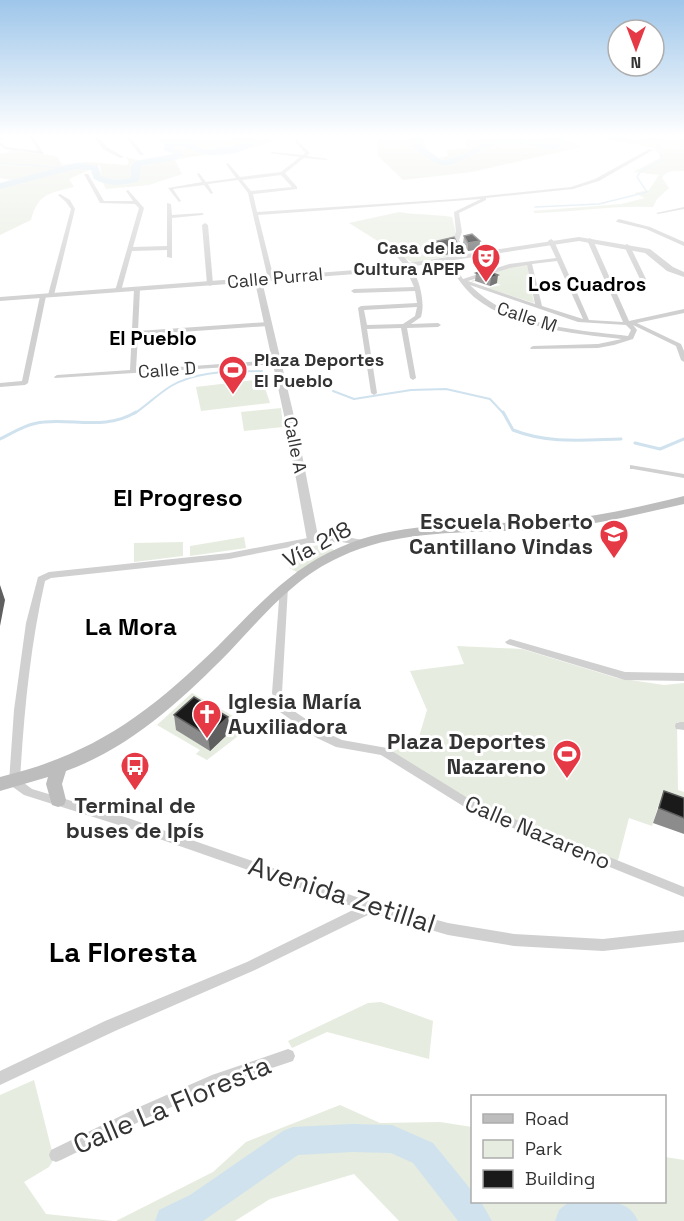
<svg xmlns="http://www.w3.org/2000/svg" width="684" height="1221" viewBox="0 0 684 1221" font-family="'Space Grotesk',sans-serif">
  <rect width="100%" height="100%" fill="#fff"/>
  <g fill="#e6ecdf">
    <path d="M155 137H285C264 144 244 151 221 154 204 155 192 156 175 160L182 174 149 185 106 189 101 179 100 165 69 179 74 187C50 193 38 193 31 220L0 235V187L25 183 0 178V153H5L12 150 57 156 62 165 85 162 127 165 129 161 125 156C139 163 159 161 173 154Z"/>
    <path d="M377 137H423L428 160 448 156 446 150 466 148 465 137H517L527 140 529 137C548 137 565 137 581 147L472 172 403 180 378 156Z"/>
    <path d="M590 137H684V171C675 171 666 170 662 178L669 188 657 199 653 207C613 205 575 212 535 213L533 211 621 204 645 198 634 193 649 190 659 175 633 172 660 158 659 154 651 147Z"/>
    <path d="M399 212C417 215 434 214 452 217L456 234 454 241 460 254 413 263 349 223Z"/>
    <path d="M527 264 534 303 487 288 501 285 483 278 472 282 471 281 510 267Z"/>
    <path d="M262 379 270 403 201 411 196 387Z"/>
    <path d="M281 408 283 427 244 431 241 412Z"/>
    <path d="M244 537 246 548 190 556V546Z"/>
    <path d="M183 542V556L134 562V543Z"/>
    <path d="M326 544 335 551 299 573 289 568 296 562 294 549Z"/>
    <path d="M457 646 522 649 617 678 664 685 684 683V722H677L678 790 684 792V815L658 806 652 826 629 818 617 864 472 803 392 752 418 740 427 710 410 671 464 664Z"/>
    <path d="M192 693 251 726 207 760 196 754 200 750 157 725Z"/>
    <path d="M381 1002 433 1021 429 1059 327 1032 292 1048 288 1041 368 1003Z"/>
    <path d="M34 1080 54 1159 49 1167 24 1182 46 1214 113 1221H0V1095Z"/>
    <path d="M340 1105 380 1123 440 1122 472 1127V1202H664L665 1157 684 1160V1221H399L354 1174 270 1199 235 1221H116L213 1172 246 1142Z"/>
  </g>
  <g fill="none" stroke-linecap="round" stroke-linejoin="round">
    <g stroke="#cfe2ee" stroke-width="1.5">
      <path d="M0 163 65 168"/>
      <path d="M535 207 599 204 647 192 637 177 640 172 662 160 660 148 656 142 644 137"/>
    </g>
    <g stroke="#cfe2ee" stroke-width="2">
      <path d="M333 391 354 399 411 390 446 389 490 399 504 414"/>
      <path d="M134 414C147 405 158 394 171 386 198 370 232 372 262 371"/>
    </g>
    <g stroke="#cfe2ee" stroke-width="3">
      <path d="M503 412 513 430C548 444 584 440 621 439"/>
      <path d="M0 439C14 432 28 423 44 422 75 419 107 430 136 412"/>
      <path d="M635 443 660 449 684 439"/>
    </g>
    <g fill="#cfe2ee" fill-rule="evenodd">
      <path d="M228 137 254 138V145C238 156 202 160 186 146H173L172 149 183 152V156L173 161 141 165 139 181C123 186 109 187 94 179L91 170 76 169 0 189V183L76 163 98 166 101 176C111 181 121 181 131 178V167L135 161 173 154 164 150 165 144 169 141 188 140 199 148 207 150 246 143Z"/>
      <path d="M415 137H423L420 144 441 160C460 159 474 146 491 141 512 134 532 142 553 144L556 141 541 137H558L566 140 555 150C537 148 518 140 500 144 460 152 452 186 413 146Z"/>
      <path d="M605 137H628C623 141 610 141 605 137Z"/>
      <path d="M352 1124 392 1125 433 1143 472 1191V1202H481L492 1221H458L413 1163 391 1153 352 1152 298 1155 203 1221H155L159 1210 190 1195 283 1131 293 1127Z"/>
      <path d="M569 1202C594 1202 627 1194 638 1221H555L559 1210Z"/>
    </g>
    <g fill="#d0d0d0" fill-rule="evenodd">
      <path d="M6 137H13L0 140V138Z"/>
      <path d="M29 137H33L44 154 5 149 0 145V142L6 147 39 151Z"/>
      <path d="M94 137H98L107 147 124 157 120 158 103 149Z"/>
      <path d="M126 137H130L144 155H140Z"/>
      <path d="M296 139 310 153 307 156 328 159 326 160 304 158 285 173 297 187V189L253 194 257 212 455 199 571 187 595 179 649 149 653 150 599 181 573 189 486 198V200L459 213 462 232 459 240 468 256 465 258 462 256 453 240 456 232 454 212 481 199 258 215 274 279 271 281 268 279 248 193 238 180 208 184 213 193 211 194 204 185 173 189 181 201 179 202 168 188 202 182 197 174 199 173 206 182 236 178 226 164 228 163 240 177 281 172 300 157 270 153 272 152 303 155 305 153 294 140ZM281 175 292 187 251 191 242 180Z"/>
      <path d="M84 174H88L104 201H133L126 191 128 190 144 208 133 247 167 246V203L171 204 172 215 202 213 204 214 202 215 172 218V258L167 257V250L132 251 121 291 116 292 115 291 139 208 135 204 100 203Z"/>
      <path d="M60 194 70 200 75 209 54 295 51 297 48 295 71 209 66 202 58 195Z"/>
      <path d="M684 207V209L658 214 656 213Z"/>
      <path d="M619 219 650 227 684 242V246L646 229 617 222 616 221Z"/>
      <path d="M205 223 208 225 213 284 210 286 207 284 202 225Z"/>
      <path d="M551 239 554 241 589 320 623 322 587 240 590 238 593 240 629 321 684 309V313L637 323 681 344 684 351V362L681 360 676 346 633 325 637 330 633 339 614 345 598 348 531 349 530 348 533 346 598 344 622 339C575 334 512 328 474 297 462 286 454 273 445 260L450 259 463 279 509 264 556 258 548 241ZM557 261 583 319 542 306 532 264ZM527 265 535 304 468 281 510 268ZM470 285 578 322 626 325 631 330 628 336C574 330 510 326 470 285Z"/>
      <path d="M627 244 630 246 646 279 645 280 640 279 624 246Z"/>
      <path d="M397 251C415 262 427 298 421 317L411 324 438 323 441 325 438 327 407 328 416 378 413 380 410 378 401 328 367 329 377 393 374 395 371 393 358 308 361 306 417 303 415 291 354 293 351 291 354 289 414 287 404 265 394 253ZM417 307 415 316 403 324 367 325 364 310Z"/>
      <path d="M137 287 140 289 138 331 268 322 271 324 268 326 138 335 136 370 277 360 280 362 277 364 55 378 54 377 57 375 130 370 134 289Z"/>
      <path d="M43 294 46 296 28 383 25 385 0 387V383L22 381 40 296Z"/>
      <path d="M630 465 684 474V478L633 469H630Z"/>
      <path d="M313 537 317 540 316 542 229 559 51 578 45 581C30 647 24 713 20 780L32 789 128 818 371 902 448 923 514 934 603 939 684 930V942L603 951 514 946 448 935 372 913 255 970 115 1031 0 1085V1071L105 1021 247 962 357 908 128 828 24 795 10 785 9 782 14 710 26 623 38 577 49 572 229 553Z"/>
      <path d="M284 584 288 587 282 693 288 707 325 732 342 740 387 748 479 805 684 887V897L471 811 381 755 336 747 317 738 280 712 272 693 280 587Z"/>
      <path d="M510 639 625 672 684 673V681L625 680 507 644 505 642Z"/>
      <path d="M680 722H684V730L676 729 675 726 676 723Z"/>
      <path d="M288 1049 293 1051 295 1056 293 1061 218 1086 147 1118 61 1160 56 1162 51 1160 49 1155 51 1150 137 1108 212 1075Z"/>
    </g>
    <path fill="#d0d0d0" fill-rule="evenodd" d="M579 237 650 249 673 267 684 272V277L667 271 645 253 579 241 369 273 262 281 297 429 318 536H342L367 541 369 543 363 546 342 542 313 543 307 540 287 429 255 282 0 301V297L369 269Z"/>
    <path fill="#bdbdbd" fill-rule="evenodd" d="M684 496V504C643 513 601 524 559 528 486 535 408 525 340 557 295 577 263 616 230 651 183 699 130 748 66 771L62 784 66 800 64 805 58 807 52 805 46 784 48 777 0 791V777C95 754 149 713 218 646 252 612 284 575 328 553 398 516 483 527 559 520 602 516 643 506 684 496Z"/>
  </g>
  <g fill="#8c8c8c">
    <path d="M464 236 480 241 479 249 468 251 463 243Z"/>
    <path d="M433 242 457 252 441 256 432 249Z"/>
    <path d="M485 270 497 283 490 286 475 281 476 273Z"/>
    <path d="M174 715 228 717 230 732 210 751 176 730Z"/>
    <path d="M664 791 684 798V834L653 823Z"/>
  </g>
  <g fill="#5f5f5f">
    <path d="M480 241 479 249 468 251V243Z"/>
    <path d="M458 245 457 252 441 256 442 248Z"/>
    <path d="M498 275 497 283 490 286 491 278Z"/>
    <path d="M0 585 5 600 0 626Z"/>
    <path d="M228 717 230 732 210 751 208 736Z"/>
  </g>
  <g fill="#1a1a1a" stroke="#5f5f5f" stroke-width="1.5">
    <path d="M472 234 480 241 468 243 464 236Z"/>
    <path d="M454 237 458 245 442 248 433 242Z"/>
    <path d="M485 270 498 275 491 278 476 273Z"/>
    <path d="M194 697 228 717 208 736 174 715Z"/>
    <path d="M664 791 684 798V818L659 808Z"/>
  </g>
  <linearGradient id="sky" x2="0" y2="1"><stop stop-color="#9ec6ea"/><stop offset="0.44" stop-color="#fff"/><stop offset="1" stop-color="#fff" stop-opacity="0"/></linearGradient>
  <rect width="684" height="308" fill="url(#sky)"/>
  <defs>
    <g id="theatre-pin" transform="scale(1.5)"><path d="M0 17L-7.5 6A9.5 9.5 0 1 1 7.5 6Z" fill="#e63946" stroke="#fff"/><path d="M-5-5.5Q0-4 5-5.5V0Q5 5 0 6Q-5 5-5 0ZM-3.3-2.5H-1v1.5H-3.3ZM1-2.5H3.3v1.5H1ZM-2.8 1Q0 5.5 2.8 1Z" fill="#fff"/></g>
    <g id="stadium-pin" transform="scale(1.5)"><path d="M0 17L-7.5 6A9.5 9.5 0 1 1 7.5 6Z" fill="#e63946" stroke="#fff"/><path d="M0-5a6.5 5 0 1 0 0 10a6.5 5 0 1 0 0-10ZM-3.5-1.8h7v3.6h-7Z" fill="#fff"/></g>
    <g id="school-pin" transform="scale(1.5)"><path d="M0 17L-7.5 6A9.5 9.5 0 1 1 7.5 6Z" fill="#e63946" stroke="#fff"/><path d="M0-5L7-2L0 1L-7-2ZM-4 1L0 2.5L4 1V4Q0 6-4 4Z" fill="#fff"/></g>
    <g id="church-pin" transform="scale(1.5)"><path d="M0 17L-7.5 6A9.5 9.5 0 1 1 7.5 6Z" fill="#e63946" stroke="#fff"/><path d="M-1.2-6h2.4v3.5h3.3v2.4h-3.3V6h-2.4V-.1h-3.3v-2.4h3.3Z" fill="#fff"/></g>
    <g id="bus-pin" transform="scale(1.5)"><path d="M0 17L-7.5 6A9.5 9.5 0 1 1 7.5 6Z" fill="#e63946" stroke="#fff"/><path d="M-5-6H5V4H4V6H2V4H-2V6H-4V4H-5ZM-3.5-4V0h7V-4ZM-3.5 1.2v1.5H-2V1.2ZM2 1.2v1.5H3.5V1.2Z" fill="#fff"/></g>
  </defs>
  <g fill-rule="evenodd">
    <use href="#theatre-pin" x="486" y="258"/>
    <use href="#stadium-pin" x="233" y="370"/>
    <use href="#school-pin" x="614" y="534"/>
    <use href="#church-pin" x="207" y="714"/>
    <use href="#stadium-pin" x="567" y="754"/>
    <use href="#bus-pin" x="135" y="766"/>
  </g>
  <g text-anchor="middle" stroke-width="6" stroke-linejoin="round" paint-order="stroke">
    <g font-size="18" font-weight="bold" fill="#333" stroke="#fff" text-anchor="end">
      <text x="465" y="254">Casa de la<tspan x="465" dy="21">Cultura APEP</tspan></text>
      <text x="254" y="366" text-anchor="start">Plaza Deportes<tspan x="254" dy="21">El Pueblo</tspan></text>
    </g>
    <g font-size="18" fill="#333" stroke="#fff">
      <text transform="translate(275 278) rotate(-5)" y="6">Calle Purral</text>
      <text transform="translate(527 317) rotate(18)" y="6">Calle M</text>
      <text transform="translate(167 370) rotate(-4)" y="6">Calle D</text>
      <text transform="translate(295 445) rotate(79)" y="6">Calle A</text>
    </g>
    <g font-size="20" font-weight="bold" fill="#000" stroke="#fff">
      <text x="587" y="291">Los Cuadros</text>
      <text x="153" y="345">El Pueblo</text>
    </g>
    <g font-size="22" font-weight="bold" fill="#333" stroke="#fff" text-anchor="end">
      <text x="593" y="529">Escuela Roberto<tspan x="593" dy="25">Cantillano Vindas</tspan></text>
      <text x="228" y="709" text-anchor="start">Iglesia María<tspan x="228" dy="25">Auxiliadora</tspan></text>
      <text x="546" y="749">Plaza Deportes<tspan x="546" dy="25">Nazareno</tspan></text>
      <text x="135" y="813" text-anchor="middle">Terminal de<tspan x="135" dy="25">buses de Ipís</tspan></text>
    </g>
    <g font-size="22" fill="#333" stroke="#fff">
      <text transform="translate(317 544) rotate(-28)" y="8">Vía 218</text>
      <text transform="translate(538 832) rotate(23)" y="8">Calle Nazareno</text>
    </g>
    <g font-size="24" font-weight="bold" fill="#000" stroke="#fff">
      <text x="178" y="506">El Progreso</text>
      <text x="131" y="635">La Mora</text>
    </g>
    <g font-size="27" fill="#333" stroke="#fff">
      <text transform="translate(342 895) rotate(18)" y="9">Avenida Zetillal</text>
      <text transform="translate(172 1105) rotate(-23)" y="9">Calle La Floresta</text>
    </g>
    <g font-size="28" font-weight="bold" fill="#000" stroke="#fff">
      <text x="123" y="962">La Floresta</text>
    </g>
  </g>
  <rect x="471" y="1095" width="195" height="108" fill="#ffffff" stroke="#adadad" stroke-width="1.5"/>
  <rect x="483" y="1114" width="30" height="9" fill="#bdbdbd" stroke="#adadad" stroke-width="1.5"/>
  <text x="525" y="1125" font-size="18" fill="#333333">Road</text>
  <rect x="483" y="1140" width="30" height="18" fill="#e6ecdf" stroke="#adadad" stroke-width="1.5"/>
  <text x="525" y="1155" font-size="18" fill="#333333">Park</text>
  <rect x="483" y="1170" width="30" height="18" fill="#1a1a1a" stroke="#adadad" stroke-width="1.5"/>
  <text x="525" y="1185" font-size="18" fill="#333333">Building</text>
  <g transform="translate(636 48) rotate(180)"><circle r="28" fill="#ffffff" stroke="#adadad" stroke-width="1.5"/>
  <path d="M0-4.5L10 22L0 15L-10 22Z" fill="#e63946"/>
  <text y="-9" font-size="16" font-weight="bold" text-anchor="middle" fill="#333333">N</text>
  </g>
</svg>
